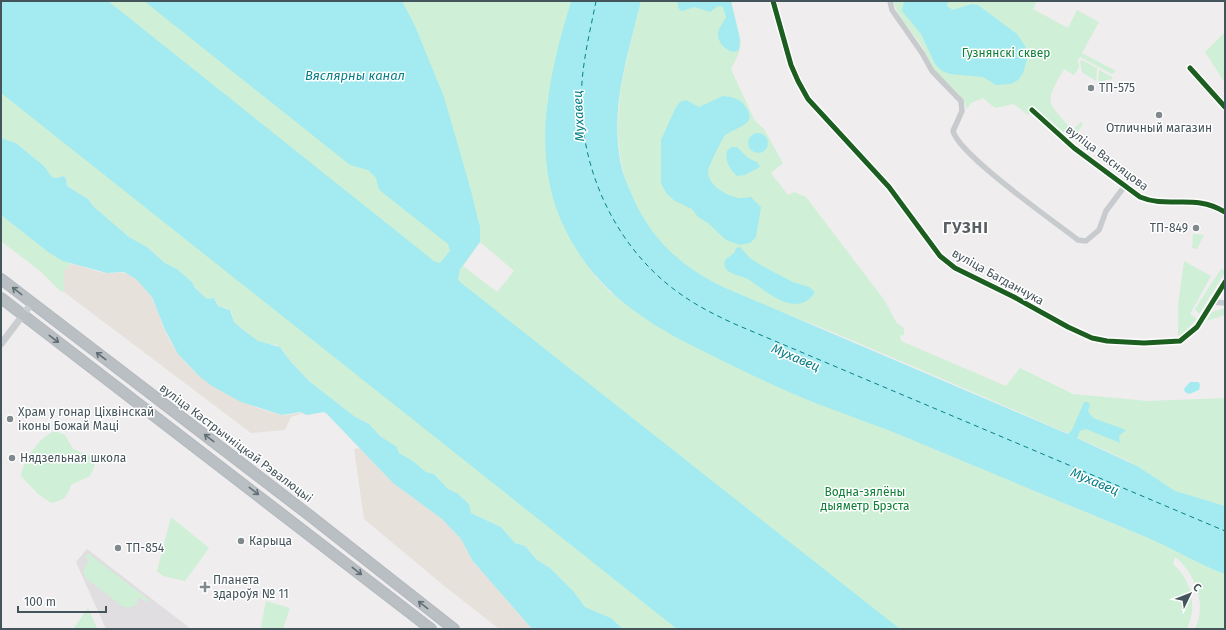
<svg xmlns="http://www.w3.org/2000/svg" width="1226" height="630" viewBox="0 0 1226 630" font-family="'Fira Sans',sans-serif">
  <rect width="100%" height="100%" fill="#efedee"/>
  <path fill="#e0dee0" d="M87 549 191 629H106L76 562Z"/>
  <g fill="#d0efd7" fill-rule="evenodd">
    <path d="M1 1H571L563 29 547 102 574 246 596 277 610 292 687 343 755 376 806 399 879 426 1167 546 1225 574V629H1195C1207 604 1196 574 1175 557L1173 564C1191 580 1198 606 1187 629H623L611 618 585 607 574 592 550 568 536 559 525 546 515 543 501 527 471 513 469 504 457 493 448 489 434 474 426 472 413 461 399 453 397 447 380 436 366 422 354 416 309 381 292 363 283 350 277 345 261 343 254 339 234 322 231 311 227 308 218 306 216 300 207 299 195 288 192 282 177 269 165 263 147 247 129 237 94 207 88 199 67 186 66 179 64 176 56 178 52 177 44 166 16 143 1 138ZM480 242 514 271 497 292 463 266Z"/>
    <path d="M641 1H731L741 43 738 55 731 69 755 121 764 129 783 163 771 173 788 195 794 192 806 197 885 301 896 322 904 328V335L900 336 901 341 1006 386 1020 368 1073 394 1148 401 1225 398V506C1212 502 1185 497 1174 491 1157 482 1143 469 1126 460 1097 446 1067 433 1037 420 968 390 899 360 830 331 790 315 745 300 707 279 685 267 666 251 651 230 597 153 621 84 641 1Z"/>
    <path d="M893 1H1037L1033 9 1068 28 1077 10 1099 22 1082 53 1116 71 1112 74 1080 57 1078 60 1079 67 1074 75 1064 69C1044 104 1046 100 1072 130L1081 122 1083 124 1073 140 1034 109 1028 115 1014 104 995 108 983 98 971 103 967 109C959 87 948 88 935 73 929 64 927 53 921 45 911 30 898 19 893 1Z"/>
    <path d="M1225 32V83L1205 52Z"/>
    <path d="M1082 60 1097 68 1096 81 1082 72 1080 62Z"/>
    <path d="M1099 70 1112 77V79L1098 82Z"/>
    <path d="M1 215 48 252 72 264 64 271V292L60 291 40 271 1 241Z"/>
    <path d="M1193 234 1204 235 1197 249 1192 248Z"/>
    <path d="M1184 261 1211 276 1190 314 1197 319 1181 335 1178 336V306Z"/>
    <path d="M1221 269 1225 270V272L1199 314 1195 309Z"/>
    <path d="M1225 308V315L1206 321 1212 312Z"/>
    <path d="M56 431 65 435 73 449 91 456 95 466 90 476 71 485C67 497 64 501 51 503L37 493 21 476C22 462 41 434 56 431Z"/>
    <path d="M171 517 209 548 185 581 163 576 157 571Z"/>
    <path d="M88 553 149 600 146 602 139 597 136 605 132 607H123L86 578 83 570 89 561 85 557Z"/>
    <path d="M266 601 290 608 283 629H264L261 627Z"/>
    <path d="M88 608 97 628 73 629Z"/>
  </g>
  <g fill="#e7e1dc">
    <path d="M72 264C84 266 95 272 107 273 114 274 122 271 128 274 152 286 156 309 165 331 186 378 234 403 282 415 289 416 295 412 303 413L291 417 285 430 251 433 64 292V271Z"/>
    <path d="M360 448 393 483 442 519 461 539 472 560 532 629H499L443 585 364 519 354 449Z"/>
  </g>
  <g fill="#a3ebf0">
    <path d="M1 1H108L434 261 440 263 450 251 448 244 383 193 379 189 376 178 368 170 350 165 144 1H402L415 26 444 97 470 187 480 227V242L460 269 458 279 460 282 900 629H677L1 93Z"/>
    <path d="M571 1H641C629 51 612 101 619 153 621 173 630 191 638 208 657 245 686 269 723 287L1068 434 1072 430 1084 402H1088L1090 405 1088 411 1093 418 1126 430 1119 436 1120 443 1086 429 1080 431 1077 438 1137 466 1175 491 1225 506V574C1198 564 1174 549 1148 538 1067 504 986 471 905 437 879 426 852 417 826 407 790 394 756 377 721 360 695 347 667 334 643 317 609 294 583 266 565 229 529 156 549 75 571 1Z"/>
    <path d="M677 1H731L740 39 739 50 734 52C724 50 715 40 719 29 721 25 724 22 726 17L723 7 718 6 710 12 695 7 682 11 679 9Z"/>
    <path d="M904 1H948L947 6 953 10 972 4 978 5 1017 34 1025 46 1028 56 1023 73 1018 80 1011 84 996 85 983 77 950 74 942 71 935 64 921 34 902 11Z"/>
    <path d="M723 96C732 97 740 98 745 106 761 127 730 127 723 138 721 142 708 167 708 171 707 185 727 196 739 198 743 199 747 197 751 197L761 207 756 237 750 243 740 245 726 240 708 223 698 217 692 209 675 201 666 193 661 183V140L676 107 680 102 686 100 699 107Z"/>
    <circle cx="758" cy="143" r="10"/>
    <path d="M1 138 16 143 44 166 52 177 56 178 64 176 66 179 67 186 88 199 94 207 129 237 147 247 165 263 177 269 192 282 195 288 207 299 214 298 218 306 230 310 234 322 242 329 258 341 280 347 292 363 309 381 354 416 369 424 380 436 397 447 399 453 413 461 426 472 434 474 448 489 457 493 469 504 471 513 501 527 515 543 525 546 536 559 550 568 574 592 585 607 611 618 623 629H532L472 560 461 539 442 519 393 483 327 414 324 412 307 415 300 412 282 415 241 402 212 386 199 376 178 354 165 330 152 297 136 279 124 272 107 273 63 261 48 252 1 215Z"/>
    <path d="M731 147H737L748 158 757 162 760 167 745 175 737 176C730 170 724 160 727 151Z"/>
    <path d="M740 247 750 258 764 267 793 282 809 287 814 291V294C795 319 765 290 748 279 742 276 733 275 728 271 724 268 724 264 725 260L735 252 736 248Z"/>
    <path d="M1190 382H1198L1200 384 1199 390 1189 394 1185 392 1184 389Z"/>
  </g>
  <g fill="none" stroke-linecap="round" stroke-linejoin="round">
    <path stroke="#077f87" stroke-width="1" stroke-dasharray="5 4" stroke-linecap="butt" d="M596 1C591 27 584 55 582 82 576 162 613 246 679 293 697 306 717 316 737 325L1225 531"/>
    <g stroke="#b2b9be" stroke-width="12">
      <g id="highway">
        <path d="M1 279 309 515 454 629"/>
        <path d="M1 298 431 629"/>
      </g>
    </g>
    <g stroke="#c7cbcd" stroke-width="5.5">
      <path d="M773 1 791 65 798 81 808 99 889 187 940 256 955 268 1014 297 1068 327 1092 338 1107 341 1144 343 1180 341 1197 327 1225 282"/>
      <path d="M890 1 892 10 922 53 932 71 961 101 962 111 953 131C959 155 1055 222 1078 240L1086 241 1099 230 1106 211 1124 187"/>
      <path d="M1190 68 1225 107"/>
      <path d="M1032 110 1074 148 1140 197C1168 209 1194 193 1225 212"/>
      <path d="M1213 302 1225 303"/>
    </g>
    <path stroke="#c9cdcf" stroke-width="7" d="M1 344 32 303"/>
    <use href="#highway" stroke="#b9bfc3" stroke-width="10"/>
    <g stroke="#fff" stroke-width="8">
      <g id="cycleway">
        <path d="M773 1 791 65 798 81 808 99 889 187 940 256 955 268 1014 297 1068 327 1092 338 1107 341 1144 343 1180 341 1197 327 1225 282"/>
        <path d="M1190 68 1225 107"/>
        <path d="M1032 110 1074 148 1140 197C1168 209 1194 193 1225 212"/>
      </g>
    </g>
    <use href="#cycleway" stroke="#1b5e20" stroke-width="5"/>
  </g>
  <defs><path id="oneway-shaft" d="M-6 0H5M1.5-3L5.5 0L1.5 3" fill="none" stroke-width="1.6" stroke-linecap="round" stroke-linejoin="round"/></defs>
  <g stroke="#616f75">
    <use href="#oneway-shaft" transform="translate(17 291) rotate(-142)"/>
    <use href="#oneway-shaft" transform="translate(54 339) rotate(37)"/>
    <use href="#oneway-shaft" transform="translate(101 356) rotate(-143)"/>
    <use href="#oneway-shaft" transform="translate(209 438) rotate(-142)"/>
    <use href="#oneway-shaft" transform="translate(254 491) rotate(38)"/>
    <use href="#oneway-shaft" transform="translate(357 571) rotate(38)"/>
    <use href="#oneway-shaft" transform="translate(423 605) rotate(-142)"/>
  </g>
  <g fill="#808a8e" stroke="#fff" stroke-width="1.5">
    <circle cx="1091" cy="88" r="4"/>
    <circle cx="1159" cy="115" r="4"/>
    <circle cx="1196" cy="228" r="4"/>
    <circle cx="10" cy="419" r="4"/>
    <circle cx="12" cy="458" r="4"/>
    <circle cx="241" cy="541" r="4"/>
    <circle cx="118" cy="548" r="4"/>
    <path d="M203 581h4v4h4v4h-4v4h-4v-4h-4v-4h4z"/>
  </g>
  <g text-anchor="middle" stroke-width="3" stroke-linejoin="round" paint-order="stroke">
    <g font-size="12" fill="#118038" stroke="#fff">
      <text x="1006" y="57">Гузнянскі сквер</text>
      <text x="865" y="496">Водна-зялёны<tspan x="865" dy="14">дыяметр Брэста</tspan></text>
    </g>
    <g font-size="12" fill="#44545b" stroke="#fff" text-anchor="start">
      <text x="1099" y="92">ТП-575</text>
      <text x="1159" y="132" text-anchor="middle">Отличный магазин</text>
      <text x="1188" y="232" text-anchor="end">ТП-849</text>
      <text x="18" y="416">Храм у гонар Ціхвінскай<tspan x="18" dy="14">іконы Божай Маці</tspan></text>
      <text x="20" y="462">Нядзельная школа</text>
      <text x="249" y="545">Карыца</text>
      <text x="126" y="552">ТП-854</text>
      <text x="213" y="584">Планета<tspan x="213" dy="14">здароўя № 11</tspan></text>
    </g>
    <g font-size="12" fill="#44545b" stroke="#fff">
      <text transform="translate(1107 158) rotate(37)" y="4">вуліца Васняцова</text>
      <text transform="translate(998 277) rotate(29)" y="4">вуліца Багданчука</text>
      <text transform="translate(236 443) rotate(37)" y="4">вуліца Кастрычніцкай Рэвалюцыі</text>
    </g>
    <g font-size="13" font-style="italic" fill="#077f87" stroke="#fff">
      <text x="355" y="80">Вяслярны канал</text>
      <text transform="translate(578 116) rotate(-93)" y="5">Мухавец</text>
      <text transform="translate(796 357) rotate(23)" y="5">Мухавец</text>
      <text transform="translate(1095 481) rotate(23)" y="5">Мухавец</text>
    </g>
    <g font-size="16" font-weight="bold" letter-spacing="1" fill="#595f62" stroke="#fff">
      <text x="966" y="233">ГУЗНІ</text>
    </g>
  </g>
  <rect width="1226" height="630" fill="none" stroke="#44545b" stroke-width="4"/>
  <g transform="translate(1190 594) rotate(47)" stroke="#ffffff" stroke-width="3" paint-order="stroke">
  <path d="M0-3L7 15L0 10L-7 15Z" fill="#44545b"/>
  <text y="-6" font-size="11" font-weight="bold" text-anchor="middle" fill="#44545b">С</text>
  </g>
  <path d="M18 606v6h88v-6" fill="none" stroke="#44545b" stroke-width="2"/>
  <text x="24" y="606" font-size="12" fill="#44545b" stroke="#ffffff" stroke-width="3" paint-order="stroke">100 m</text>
</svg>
